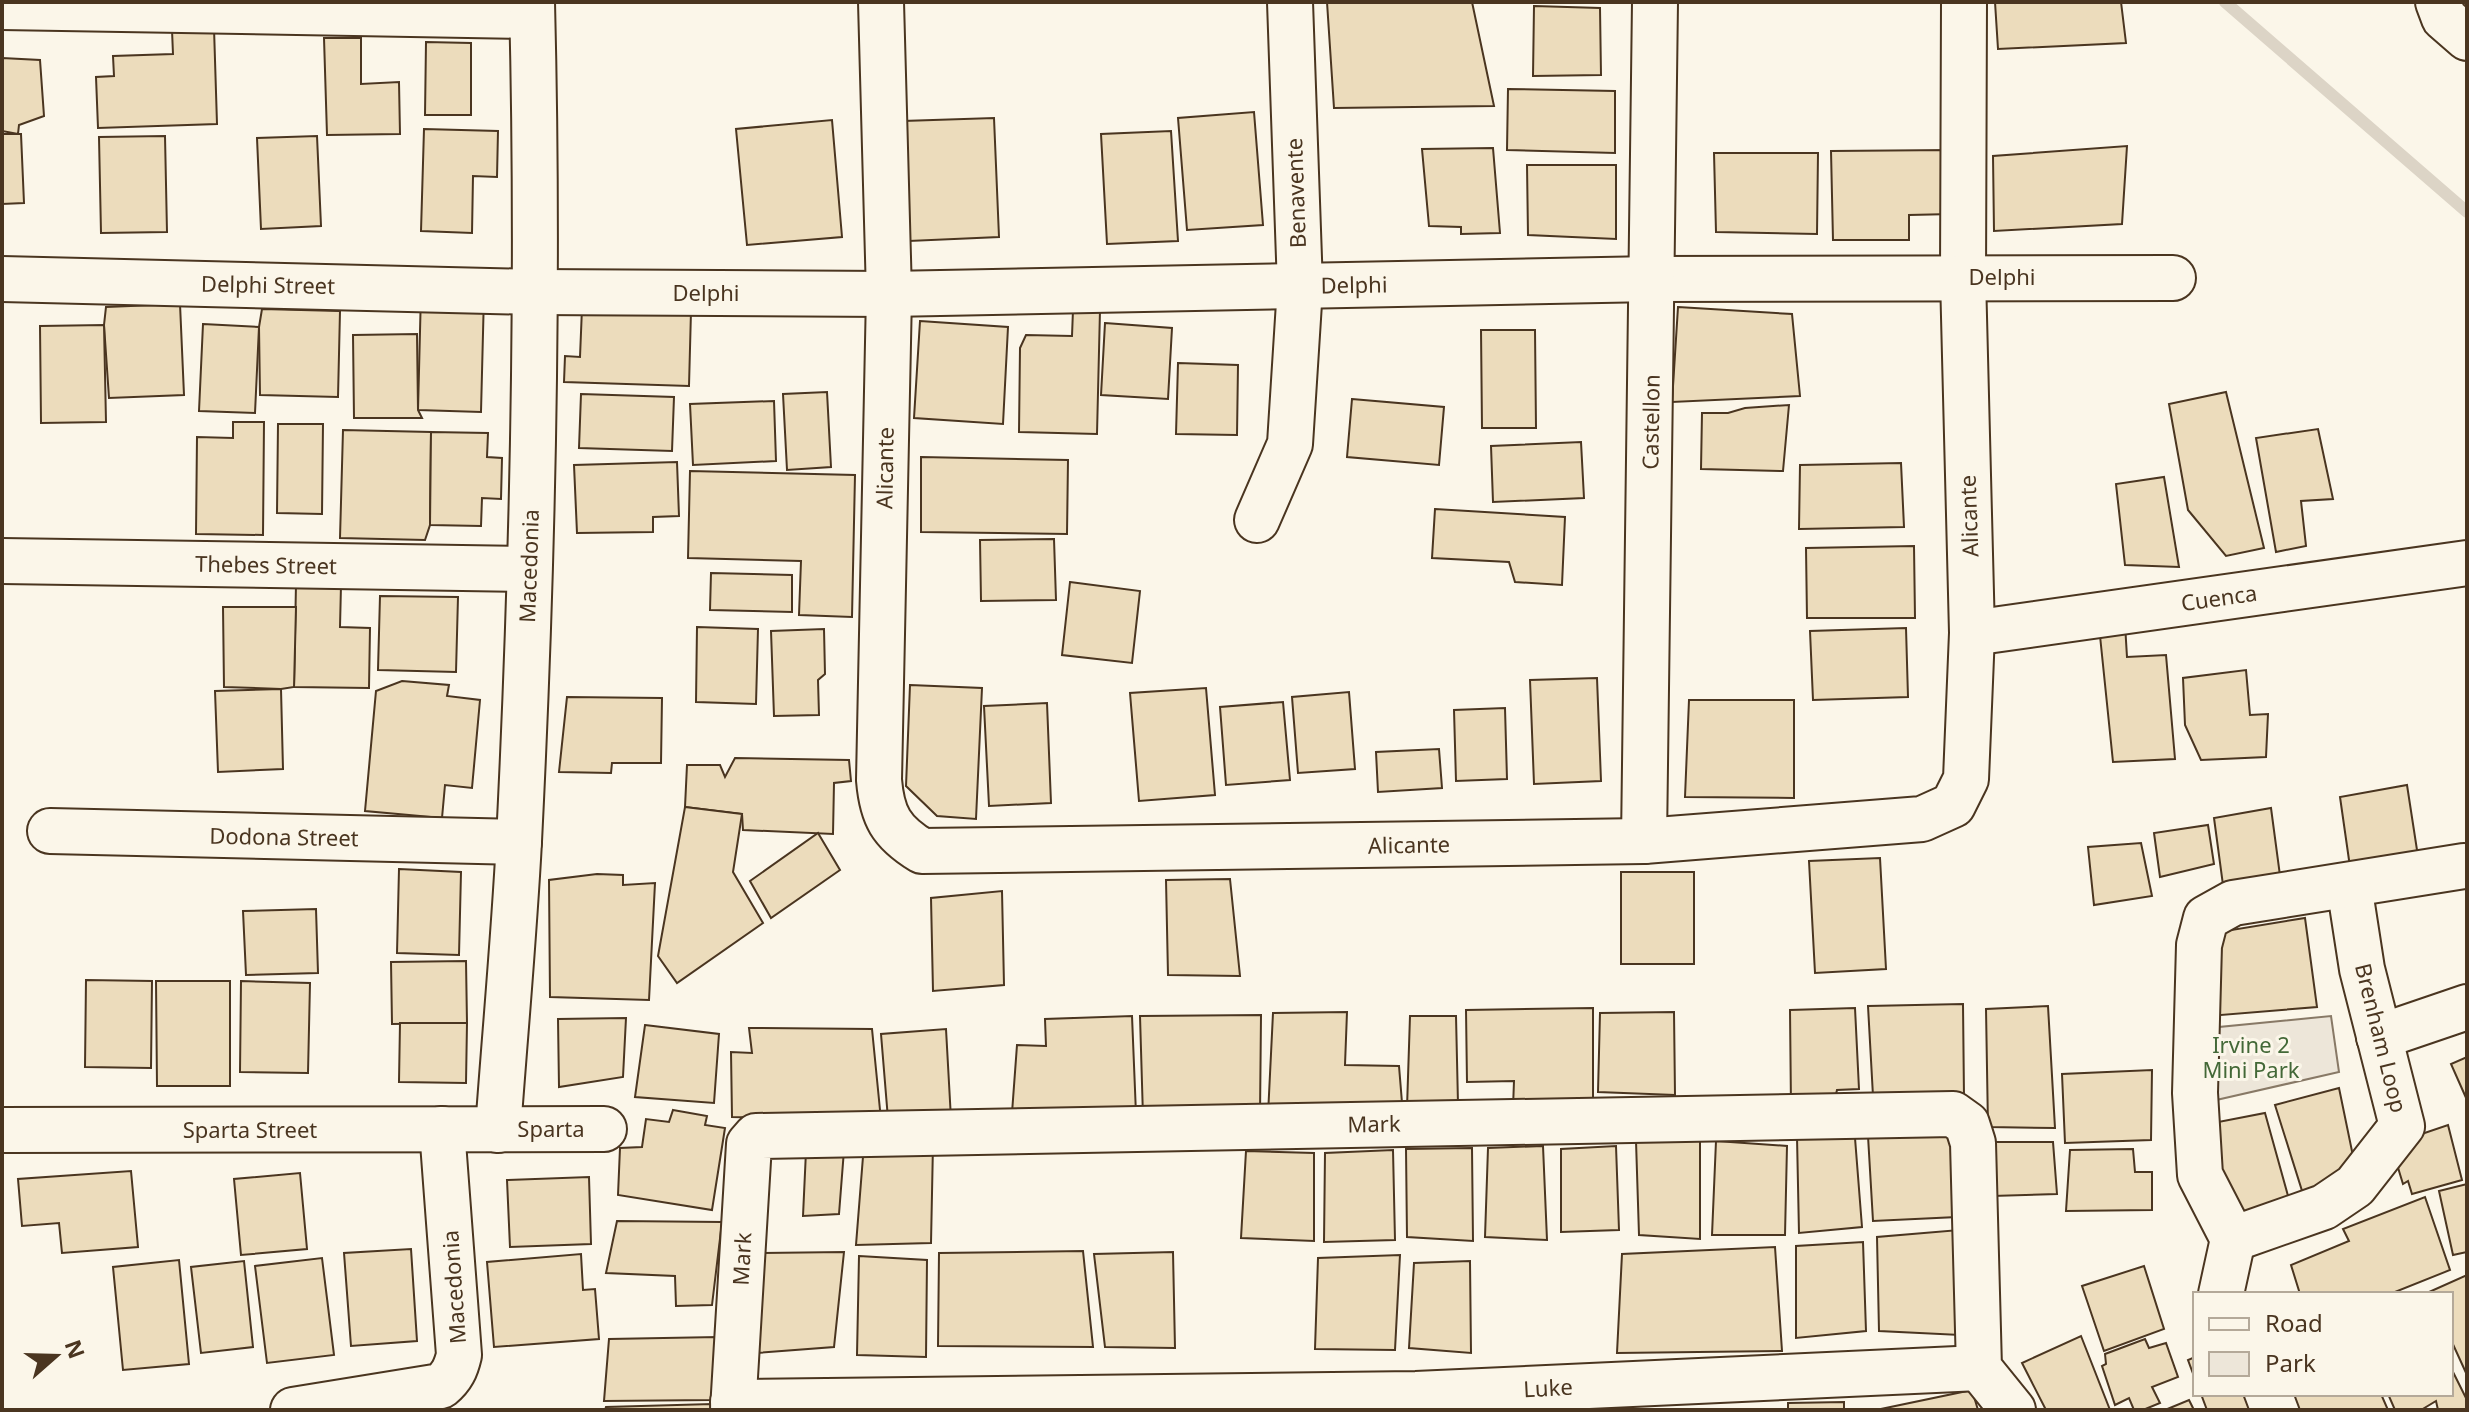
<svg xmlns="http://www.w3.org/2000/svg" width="2469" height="1412" viewBox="0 0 2469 1412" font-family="'Noto Sans',sans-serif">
  <rect width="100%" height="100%" fill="#fbf6e9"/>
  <path fill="#ede6d9" stroke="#887966" stroke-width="2" d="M2331 1016 2339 1072 2212 1101 2209 1028Z"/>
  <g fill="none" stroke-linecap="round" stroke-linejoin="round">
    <path stroke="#dcd4c6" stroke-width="12" d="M2225 2 2467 212"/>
  </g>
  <g fill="#ecdcbc" stroke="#4a3520" stroke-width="2">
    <path d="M1327 2H1472L1494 106 1334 108Z"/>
    <path d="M1995 2H2121L2126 43 1998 49Z"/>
    <path d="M1534 6 1600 8 1601 75 1533 76Z"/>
    <path d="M214 28 217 124 98 128 96 77 114 76 113 56 173 54 172 30Z"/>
    <path d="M324 38H361V84L399 82 400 134 327 135Z"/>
    <path d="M426 42 471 43V115H425Z"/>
    <path d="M2 58 40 60 44 116 19 125 18 134 2 131Z"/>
    <path d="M1508 89 1615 91V153L1507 150Z"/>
    <path d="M1254 112 1263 225 1187 230 1178 118Z"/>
    <path d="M994 118 999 237 909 241 903 121Z"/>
    <path d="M832 120 842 237 747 245 736 129Z"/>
    <path d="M424 129 498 131 497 177 473 176 472 233 421 231Z"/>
    <path d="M1171 131 1178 241 1107 244 1101 134Z"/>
    <path d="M2 134H21L24 203 2 204Z"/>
    <path d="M165 136 167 232 101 233 99 137Z"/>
    <path d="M317 136 321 226 261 229 257 138Z"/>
    <path d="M2127 146 2122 224 1994 231 1993 156Z"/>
    <path d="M1493 148 1500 233 1461 234V227L1429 226 1422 149Z"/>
    <path d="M1950 150 1952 214 1909 215V240H1833L1831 151Z"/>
    <path d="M1714 153H1818L1817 234 1716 232Z"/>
    <path d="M1527 165H1616V239L1528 235Z"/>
    <path d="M421 292 484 294 481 412 418 410Z"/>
    <path d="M180 304 184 395 109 398 104 325 106 307Z"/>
    <path d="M1678 307 1792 314 1800 396 1672 402Z"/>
    <path d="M582 308 691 311 689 386 564 382 565 356 580 357Z"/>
    <path d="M262 309 340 311 338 397 260 395 259 327Z"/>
    <path d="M1073 310H1100L1097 434 1019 432 1020 348 1026 335 1072 336Z"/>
    <path d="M920 321 1008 327 1003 424 914 418Z"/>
    <path d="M1105 323 1172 328 1168 399 1101 395Z"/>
    <path d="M203 324 259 327 255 413 199 411Z"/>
    <path d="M104 325 106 422 41 423 40 326Z"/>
    <path d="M1481 330H1535L1536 428H1482Z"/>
    <path d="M417 334 418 410 422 418H354L353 335Z"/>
    <path d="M1178 363 1238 365 1237 435 1176 434Z"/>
    <path d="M827 392 831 467 787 470 783 394Z"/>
    <path d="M2226 392 2264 548 2226 556 2188 510 2169 404Z"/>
    <path d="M581 394 674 397 672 451 579 448Z"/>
    <path d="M1352 399 1444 407 1439 465 1347 457Z"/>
    <path d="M774 401 776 461 693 465 690 404Z"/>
    <path d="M1789 405 1783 471 1701 469 1702 413H1728L1745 408Z"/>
    <path d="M233 422H264L263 535 196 534 197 437 233 438Z"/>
    <path d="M278 424H323L322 514 277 513Z"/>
    <path d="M2318 429 2333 499 2301 501 2306 546 2276 552 2256 438Z"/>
    <path d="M343 430 431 432 430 525 425 540 340 538Z"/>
    <path d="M431 432 488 433 487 457 502 458 501 499 482 498 481 526 430 525Z"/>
    <path d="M1581 442 1584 498 1493 502 1491 446Z"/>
    <path d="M921 457 1068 460 1067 534 921 532Z"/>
    <path d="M677 462 679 516 653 517V532L577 533 574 465Z"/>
    <path d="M1901 463 1904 527 1799 529 1800 465Z"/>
    <path d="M690 471 855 475 852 617 799 615 801 561 688 558Z"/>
    <path d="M2164 477 2179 567 2125 565 2116 484Z"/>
    <path d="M1435 509 1565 517 1562 585 1515 582 1509 562 1432 558Z"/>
    <path d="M1054 539 1056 600 981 601 980 540Z"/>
    <path d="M1914 546 1915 618H1807L1806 548Z"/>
    <path d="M711 573 792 575V612L710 610Z"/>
    <path d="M1070 582 1140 591 1132 663 1062 655Z"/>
    <path d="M296 584 341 585 340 627 370 628 369 688 294 687Z"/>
    <path d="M380 596 458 597 456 672 378 670Z"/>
    <path d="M223 607H296L294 687 281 689 224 687Z"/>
    <path d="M2125 624 2127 657 2166 655 2175 759 2113 762 2099 626Z"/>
    <path d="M697 627 758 629 756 704 696 702Z"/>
    <path d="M1906 628 1908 697 1813 700 1810 631Z"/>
    <path d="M824 629 825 674 818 680 819 715 774 716 771 631Z"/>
    <path d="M2246 670 2250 715 2268 714 2266 757 2201 760 2185 725 2183 678Z"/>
    <path d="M1597 678 1601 781 1534 784 1530 680Z"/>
    <path d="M402 681 449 685 447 696 480 700 472 788 445 785 442 818 365 811 376 691Z"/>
    <path d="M910 685 982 688 976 819 937 816 906 786Z"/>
    <path d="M1206 688 1215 795 1139 801 1130 693Z"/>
    <path d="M281 689 283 769 218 772 215 691Z"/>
    <path d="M1349 692 1355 769 1298 773 1292 697Z"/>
    <path d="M567 697 662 698 661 763H612L611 773 559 772Z"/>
    <path d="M1689 700H1794V798L1685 797Z"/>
    <path d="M1283 702 1290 780 1226 785 1220 707Z"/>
    <path d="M1047 703 1051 803 989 806 984 706Z"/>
    <path d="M1505 708 1507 779 1456 781 1454 710Z"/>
    <path d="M1439 749 1442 788 1378 792 1376 752Z"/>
    <path d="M735 758 849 760 851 781 834 783 833 834 743 830 742 814 685 807 687 765H720L725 777Z"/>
    <path d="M2407 785 2419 863 2351 874 2340 797Z"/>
    <path d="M685 807 742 814 733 872 763 923 677 983 658 956Z"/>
    <path d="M2271 808 2281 883 2225 900 2214 818Z"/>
    <path d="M2208 825 2214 864 2160 877 2154 833Z"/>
    <path d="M818 833 840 870 771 918 750 881Z"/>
    <path d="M2141 843 2152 896 2094 905 2088 847Z"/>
    <path d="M1880 858 1886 969 1815 973 1809 861Z"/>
    <path d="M399 869 461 872 459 955 397 953Z"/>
    <rect x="1621" y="872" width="73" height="92"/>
    <path d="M597 874 623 875V885L655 883 649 1000 550 997 549 880Z"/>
    <path d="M1230 879 1240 976 1168 975 1166 880Z"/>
    <path d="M1002 891 1004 985 933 991 931 898Z"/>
    <path d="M316 909 318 973 246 975 243 911Z"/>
    <path d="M2305 918 2317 1007 2209 1016 2213 933Z"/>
    <path d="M466 961 467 1023 392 1024 391 962Z"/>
    <path d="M86 980 152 981 151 1068 85 1067Z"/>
    <path d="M156 981H230V1086H157Z"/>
    <path d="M241 981 310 983 308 1073 240 1072Z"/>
    <path d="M1963 1004 1964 1097 1873 1096 1868 1006Z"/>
    <path d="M2048 1006 2055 1128 1988 1127 1986 1009Z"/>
    <path d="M1593 1008V1102L1513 1108 1514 1081 1467 1082 1466 1010Z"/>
    <path d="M1855 1008 1859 1089 1837 1090 1833 1107H1791L1790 1010Z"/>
    <path d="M1347 1012 1345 1065 1399 1066 1403 1115H1268L1273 1013Z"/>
    <path d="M1674 1012 1675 1095 1598 1092 1600 1013Z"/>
    <path d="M1261 1015 1260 1115 1143 1117 1140 1016Z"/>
    <path d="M1132 1016 1136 1114 1012 1113 1017 1045 1046 1046 1045 1019Z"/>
    <path d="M1410 1016H1456L1458 1104 1407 1108Z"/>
    <path d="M626 1018 623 1077 559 1087 558 1019Z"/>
    <path d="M400 1023H467L466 1083 399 1082Z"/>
    <path d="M645 1025 719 1034 714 1103 635 1097Z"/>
    <path d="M749 1028 872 1029 881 1120 732 1117 731 1052 752 1053Z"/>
    <path d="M946 1029 951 1119H888L881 1034Z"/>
    <path d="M2467 1057V1100L2451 1064Z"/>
    <path d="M2152 1070 2151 1140 2065 1143 2062 1074Z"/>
    <path d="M2339 1088 2353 1156 2350 1175 2304 1197 2275 1105Z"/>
    <path d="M673 1110 707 1116 705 1125 725 1128 712 1210 618 1195 620 1148 642 1147 646 1119 669 1122Z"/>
    <path d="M2265 1113 2290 1203 2245 1215 2223 1203 2213 1123Z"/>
    <path d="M2448 1125 2462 1180 2412 1194 2408 1181 2403 1184 2392 1148 2404 1140Z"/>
    <path d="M1956 1131 1957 1217 1873 1221 1868 1136Z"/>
    <path d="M1797 1137 1855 1138 1862 1227 1799 1233Z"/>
    <path d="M1700 1139V1239L1639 1235 1636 1141Z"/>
    <path d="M1716 1141 1787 1146 1785 1235H1712Z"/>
    <path d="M1992 1142H2053L2057 1194 1992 1196Z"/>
    <path d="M864 1144H933L931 1243 856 1245Z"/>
    <path d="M1543 1146 1547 1240 1485 1237 1488 1148Z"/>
    <path d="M1616 1146 1619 1230 1561 1232V1149Z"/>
    <path d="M1472 1148 1473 1241 1407 1237 1406 1149Z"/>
    <path d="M2133 1149 2135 1172H2152V1210L2066 1211 2070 1150Z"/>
    <path d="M844 1150 839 1214 803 1216 806 1151Z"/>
    <path d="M1393 1150 1395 1240 1324 1242 1325 1153Z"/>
    <path d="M1246 1151 1314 1153V1241L1241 1238Z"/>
    <path d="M131 1171 138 1247 62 1253 59 1223 22 1226 18 1179Z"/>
    <path d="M300 1173 307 1249 241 1255 234 1179Z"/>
    <path d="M589 1177 591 1244 510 1247 507 1180Z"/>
    <path d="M2467 1184V1252L2453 1255 2439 1191Z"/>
    <path d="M2425 1197 2450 1270 2390 1294H2300L2291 1265 2349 1241 2343 1229Z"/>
    <path d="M617 1221 722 1222 712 1305 676 1306 675 1276 606 1273Z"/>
    <path d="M1959 1230 1960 1335 1879 1331 1877 1237Z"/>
    <path d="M1863 1242 1866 1331 1796 1338V1246Z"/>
    <path d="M1775 1247 1782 1351 1617 1353 1622 1254Z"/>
    <path d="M411 1249 417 1341 351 1346 344 1253Z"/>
    <path d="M1083 1251 1093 1347 938 1346 939 1253Z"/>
    <path d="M844 1252 834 1347 757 1353 762 1253Z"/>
    <path d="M1173 1252 1175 1348 1105 1347 1094 1254Z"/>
    <path d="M581 1254 583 1290 595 1289 599 1339 494 1347 487 1262Z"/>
    <path d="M1400 1255 1395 1350 1315 1349 1318 1258Z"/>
    <path d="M859 1256 927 1260 926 1357 857 1355Z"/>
    <path d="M322 1258 334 1355 267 1363 255 1266Z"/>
    <path d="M179 1260 189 1364 123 1370 113 1267Z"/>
    <path d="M244 1261 253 1347 201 1353 191 1267Z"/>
    <path d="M1470 1261 1471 1353 1409 1348 1414 1263Z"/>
    <path d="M2144 1266 2164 1329 2104 1351 2082 1286Z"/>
    <path d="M2467 1275V1375L2451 1340V1294H2430L2429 1292Z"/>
    <path d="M2081 1336 2110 1410H2046L2022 1363Z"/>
    <path d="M718 1337 713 1400 604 1401 609 1339Z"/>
    <path d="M2145 1339 2149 1348 2166 1343 2178 1377 2152 1387 2160 1403 2143 1410H2134L2129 1398 2115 1405 2102 1366 2106 1364 2105 1354Z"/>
    <path d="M2195 1357V1379L2188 1360Z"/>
    <path d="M2451 1368 2467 1400V1410H2438L2436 1401 2421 1410H2395L2388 1394H2451Z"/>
    <path d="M1972 1390 1978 1410H1876Z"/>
    <path d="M2201 1394H2243L2249 1410H2207Z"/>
    <path d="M2294 1394H2381L2388 1410H2300Z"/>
    <path d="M2189 1400 2194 1410H2165Z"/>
    <path d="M1844 1402V1410H1788V1403Z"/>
    <path d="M712 1404 711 1410H605L606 1407Z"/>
  </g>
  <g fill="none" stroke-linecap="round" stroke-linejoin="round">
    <g stroke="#4a3520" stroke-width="48">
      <g id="minor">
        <path d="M881 2 889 294 879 780C882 816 891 832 922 851L1644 841 1922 819 1953 805 1966 779 1972 633 1963 277 1964 2"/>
        <path d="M2438 2 2444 18 2467 38"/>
        <path d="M2 7 532 16"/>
        <path d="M2 279 535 292 889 294 1653 279 2173 278"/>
        <path d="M1257 520 1290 444 1300 287 1290 2"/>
        <path d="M2 561 529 569"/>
        <path d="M1972 633 2467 563"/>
        <path d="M50 831 519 842"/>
        <path d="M1644 841 1655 2"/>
        <path d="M2379 1037 2467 1007"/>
        <path d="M2 1130 604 1129"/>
        <path d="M498 1130C505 1033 514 937 519 841 533 562 539 281 532 2"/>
        <path d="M2233 1239 2324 1207 2355 1186 2402 1126 2362 969 2349 885"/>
        <path d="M2221 1294 2233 1239 2200 1175 2195 1093 2199 945 2206 918 2233 903 2464 866"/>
        <path d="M733 1402 1416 1394 1979 1368"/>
        <path d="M293 1410 441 1386C452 1377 456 1368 459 1355L442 1129"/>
        <path d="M733 1410 749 1144 756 1136 1953 1114 1967 1124 1973 1143 1979 1368 2013 1410"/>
      </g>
    </g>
    <use href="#minor" stroke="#fbf6e9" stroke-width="44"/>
  </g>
  <g text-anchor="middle" stroke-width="6" stroke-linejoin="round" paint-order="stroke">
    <g font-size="22" fill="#4a3520" stroke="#fbf6e9">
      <text transform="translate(1296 193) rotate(-92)" y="8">Benavente</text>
      <text x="2002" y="285">Delphi</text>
      <text transform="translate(268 285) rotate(1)" y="8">Delphi Street</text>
      <text transform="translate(1354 285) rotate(-1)" y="8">Delphi</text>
      <text x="706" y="301">Delphi</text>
      <text transform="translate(1651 422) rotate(-89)" y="8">Castellon</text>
      <text transform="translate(885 468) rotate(-89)" y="8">Alicante</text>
      <text transform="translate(1969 516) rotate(-92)" y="8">Alicante</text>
      <text transform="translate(266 565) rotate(1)" y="8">Thebes Street</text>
      <text transform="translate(529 566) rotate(-88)" y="8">Macedonia</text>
      <text transform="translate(2219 598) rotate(-8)" y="8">Cuenca</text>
      <text transform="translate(284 837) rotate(1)" y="8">Dodona Street</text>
      <text transform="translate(1409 845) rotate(-1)" y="8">Alicante</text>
      <text transform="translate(2381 1038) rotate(76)" y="8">Brenham Loop</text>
      <text transform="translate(1374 1124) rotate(-1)" y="8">Mark</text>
      <text x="551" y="1137">Sparta</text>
      <text x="250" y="1138">Sparta Street</text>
      <text transform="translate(742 1259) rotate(-87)" y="8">Mark</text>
      <text transform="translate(454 1287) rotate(-94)" y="8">Macedonia</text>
      <text transform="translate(1548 1388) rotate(-3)" y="8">Luke</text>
    </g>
    <g font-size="22" fill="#436837" stroke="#fbf6e9">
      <text x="2251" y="1053">Irvine 2<tspan x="2251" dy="25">Mini Park</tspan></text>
    </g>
  </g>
  <rect width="2469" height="1412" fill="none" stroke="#4a3520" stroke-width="8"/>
  <rect x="2193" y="1292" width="260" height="104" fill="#fbf6e9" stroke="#b4a999" stroke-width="2"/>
  <rect x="2209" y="1318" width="40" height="12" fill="#fbf6e9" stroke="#b4a999" stroke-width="2"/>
  <text x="2265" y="1332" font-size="24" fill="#4a3520">Road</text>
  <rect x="2209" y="1352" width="40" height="24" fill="#ede6d9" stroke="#b4a999" stroke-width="2"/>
  <text x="2265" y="1372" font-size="24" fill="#4a3520">Park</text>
  <g transform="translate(56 1356) rotate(70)" stroke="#fbf6e9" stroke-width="6" paint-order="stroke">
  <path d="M0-6L14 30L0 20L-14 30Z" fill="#4a3520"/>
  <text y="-12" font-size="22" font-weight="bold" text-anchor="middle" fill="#4a3520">N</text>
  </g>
</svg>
